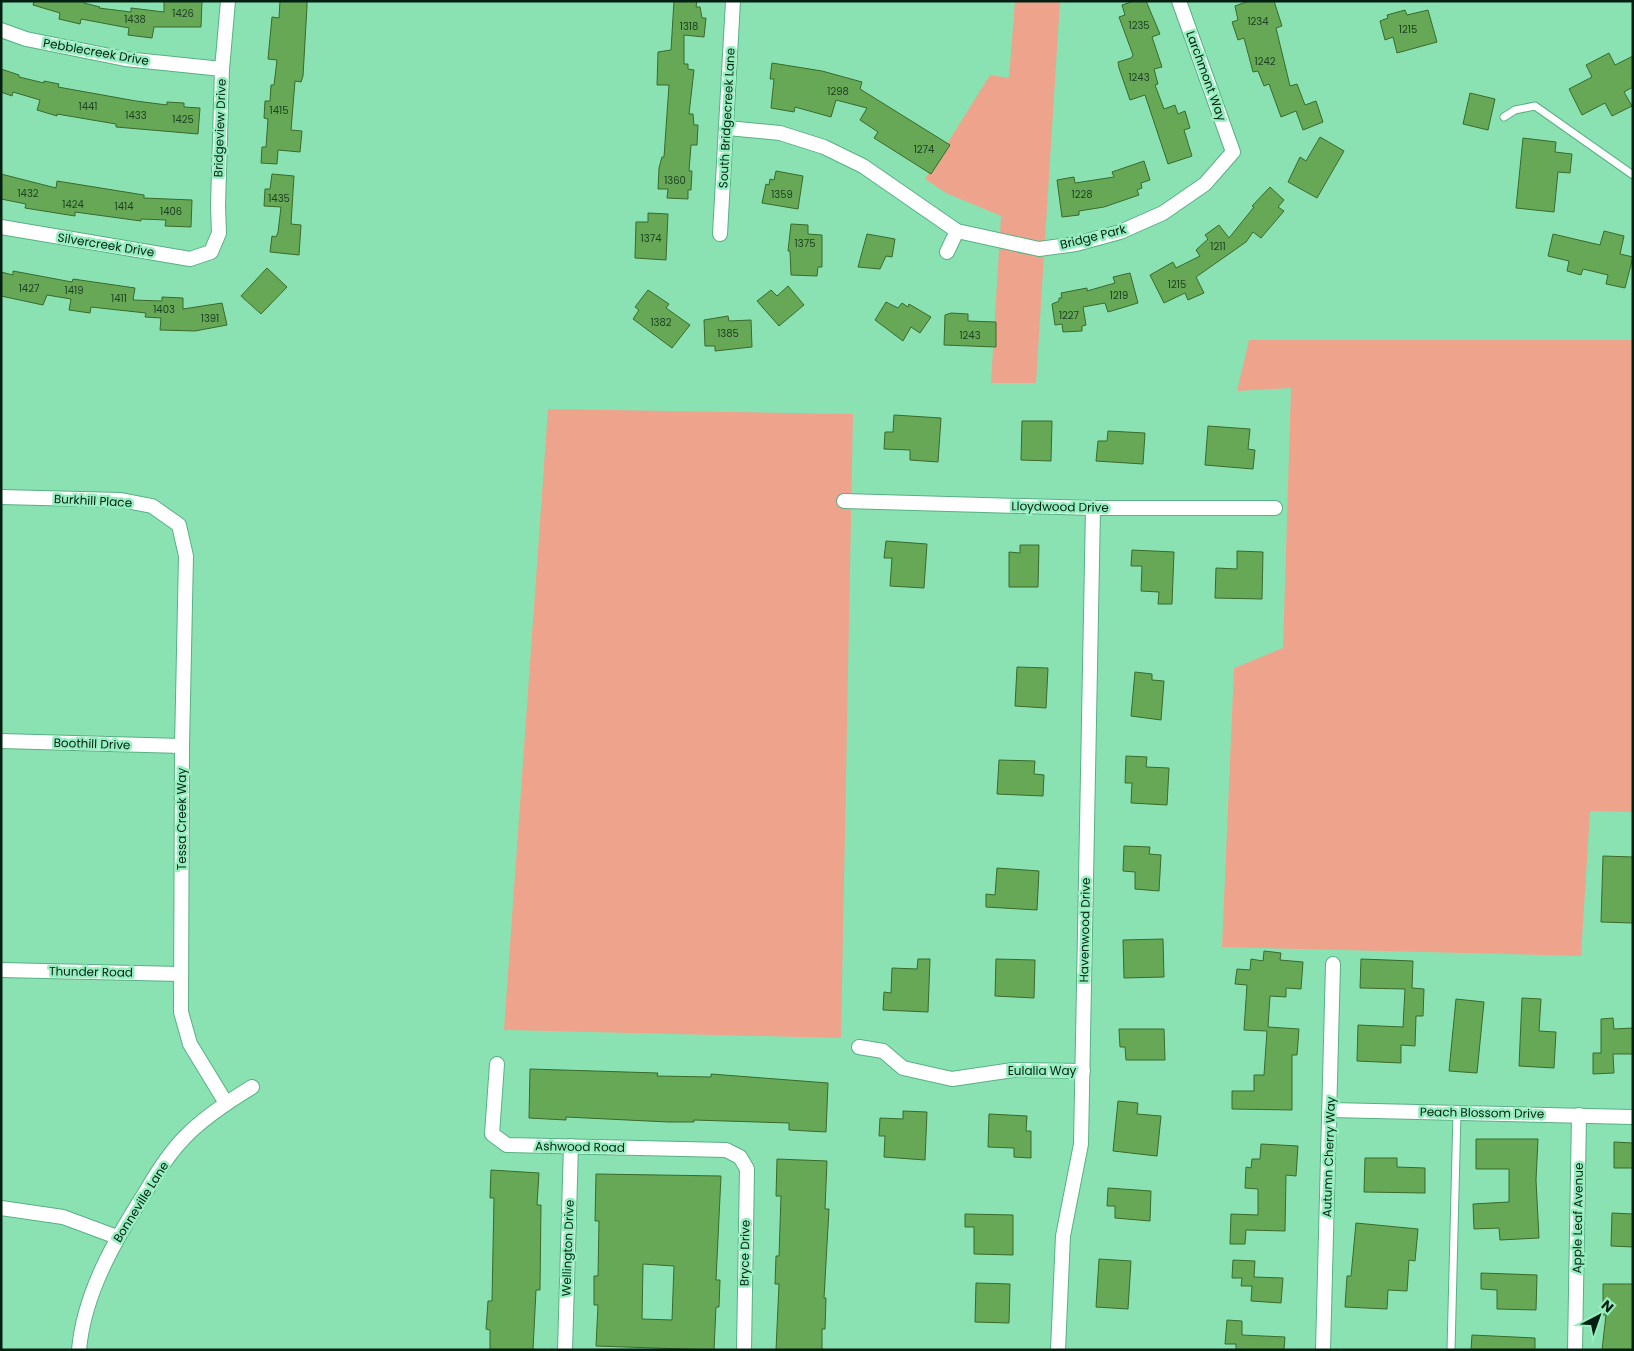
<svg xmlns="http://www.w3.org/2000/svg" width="1634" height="1351" viewBox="0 0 1634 1351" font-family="Poppins,sans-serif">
  <rect width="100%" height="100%" fill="#8ae2b3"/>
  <g fill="#eea48c">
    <path d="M1015 1H1060L1036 383H991L1001 216 946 193 925 179 990 75 1009 78Z"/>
    <path d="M1249 340H1633V812L1590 811 1581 956 1222 947 1234 668 1283 648 1291 388 1237 391Z"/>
    <path d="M548 409 853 414 841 1038 504 1030Z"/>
  </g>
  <g fill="#67a857" stroke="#386a2b" fill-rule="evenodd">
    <path d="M34 1H84V3L100 7 99 8 131 12V8L164 12V1H202L201 27H154L152 38 128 35 129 28 81 19 80 24 59 19 60 13 33 5Z"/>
    <path d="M280 1H307V6L303 76 301 82 295 81 291 130 302 131 300 152 278 150 277 164 261 163 262 147H266L268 119 264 118 265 101H270L271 85H274L277 60 268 59 272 17 279 18Z"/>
    <path d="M674 1H697L696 7H700L702 18H706L704 37 684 35V64H688V69L694 70 689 114H693L694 125H698L697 145H691L689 171H692L691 190H688V199L667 198 668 189H658L659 168 662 157H664L669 85H657L658 52 671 50Z"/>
    <path d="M1134 1H1146L1160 34 1152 37 1162 67 1154 69 1158 84 1155 85 1164 109 1175 105 1178 114 1185 111 1190 128 1184 130 1192 156 1168 164 1145 95 1130 100 1119 68 1118 62 1131 58 1133 55 1119 17 1125 15 1122 5Z"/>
    <path d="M1249 1H1274L1282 26 1276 28 1290 86 1297 84 1305 105 1316 101 1323 122 1303 130 1296 111 1281 117 1269 84 1264 86 1258 71 1253 72 1244 38 1238 40 1232 22 1238 20 1235 6Z"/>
    <path d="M1405 10 1407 15 1428 10 1437 42 1397 53 1393 37 1385 40 1380 21 1388 18 1387 15Z"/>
    <path d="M1609 53 1615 65 1633 56V87L1624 92 1632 106 1612 116 1605 103 1582 115 1569 89 1592 77 1586 65Z"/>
    <path d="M772 63 822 71 862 82 860 89 950 145 931 174 874 138 878 132 860 120 867 108 836 100 831 117 795 107 794 112 771 108 774 79H770Z"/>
    <path d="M1 69 19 75V77L44 83V81L59 84 58 87 136 101 167 105V102L184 103V107L200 108 198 134 116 127V124L57 114V116L37 110 40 100 13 92 12 96 1 92Z"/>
    <path d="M1470 93 1495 99 1488 130 1463 124Z"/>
    <path d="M1320 137 1344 151 1317 198 1288 182 1300 157 1306 161Z"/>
    <path d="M1523 138 1556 142 1555 152 1572 154 1570 173 1558 172 1554 212 1516 208Z"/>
    <path d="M1144 161 1150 180 1141 183 1142 188 1137 190 1139 195 1104 207 1079 211V215L1062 217 1057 180 1074 177 1075 183 1114 177 1112 172Z"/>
    <path d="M776 171 803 176 798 209 762 203 766 184 769 185 770 179 774 180Z"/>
    <path d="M1 174 56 188 57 181 144 195V198L192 200 191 227 165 226 166 220 141 219V221L75 212V216L25 208 26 204 1 199Z"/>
    <path d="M272 174 294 176 291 224 301 225 299 255 270 252 272 236 276 237 278 232 281 207 264 206 265 189H270Z"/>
    <path d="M1270 187 1284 200 1278 207 1284 211 1261 238 1253 232 1246 242 1196 277 1204 293 1188 300 1185 293 1164 303 1150 275 1173 262 1176 268 1200 256 1196 250 1208 239 1205 235 1219 225 1229 238 1254 207 1252 206Z"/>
    <path d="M648 213 668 214 666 260 635 258 636 222H648Z"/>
    <path d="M791 224 808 225V234L822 235V267H818L817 276 791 275 790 251H788Z"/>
    <path d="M1604 231 1624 236 1620 254 1633 257 1625 288 1606 284 1608 275 1583 269 1581 275 1567 271 1569 261 1548 256 1553 234 1600 245Z"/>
    <path d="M867 234 895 239 892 257 886 256 880 269 858 267Z"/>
    <path d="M267 268 287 287 261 314 241 296Z"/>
    <path d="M13 271 72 282 73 279 135 288 133 300 162 301V297L183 298V309L222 303 227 325 195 331 160 330 161 318 145 317 146 313 91 307 90 313 69 310 71 299 47 295 43 305 1 296V272L13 275Z"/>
    <path d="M1130 273 1138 303 1108 312 1105 303 1083 307 1086 325 1082 326V331L1063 332 1062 324 1055 325 1052 304 1059 301V298H1062L1061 293 1087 288V291L1115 283 1113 277Z"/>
    <path d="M788 286 804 305 779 326 757 301 771 290 777 296Z"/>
    <path d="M648 290 669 304 666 308 690 325 672 348 633 319 639 310 635 307Z"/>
    <path d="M886 302 898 308 902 303 908 307 909 304 931 317 920 333 911 327 903 341 875 320Z"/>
    <path d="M951 313 968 314V321L996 322V347L944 345 945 315Z"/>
    <path d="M728 316 729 321 751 320 752 347 715 351V346H705L704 320Z"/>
    <path d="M894 415 941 418 938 462 910 460V450L884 449 885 432H893Z"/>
    <path d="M1022 421H1052L1051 461 1021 460Z"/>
    <path d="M1208 426 1250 429 1248 449 1255 450 1253 469 1205 465Z"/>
    <path d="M1108 431 1145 433 1143 464 1096 461 1098 441H1107Z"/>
    <path d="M886 541 927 544 924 588 890 586 892 558H884Z"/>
    <path d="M1020 545H1039L1038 587H1009V552L1020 553Z"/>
    <path d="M1132 550 1174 552 1172 604H1158L1159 592 1141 591 1142 566H1131Z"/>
    <path d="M1237 551 1263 552 1262 599 1215 598 1216 568 1237 569Z"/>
    <path d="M1017 667 1048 668 1046 708 1015 706Z"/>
    <path d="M1135 672 1152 674V680L1164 681 1161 720 1131 716Z"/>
    <path d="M1126 756 1147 757 1146 767 1169 768 1167 805 1131 803 1132 783H1125Z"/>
    <path d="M999 760 1035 761 1034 774 1044 775 1043 796 997 794Z"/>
    <path d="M1124 846 1150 847 1149 854 1161 855 1159 891 1135 889V872L1123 871Z"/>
    <path d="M1603 856 1633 857V923L1601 922Z"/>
    <path d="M997 868 1039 871 1037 910 986 907V894L995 895Z"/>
    <path d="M1163 939 1164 977 1124 978 1123 940Z"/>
    <path d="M1264 951 1281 953 1280 960 1303 962 1301 989 1286 988V997L1270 996 1268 1027 1299 1029 1297 1055H1292V1110L1232 1109V1091H1254V1075H1264L1267 1031 1244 1030 1247 985 1235 984 1237 969 1250 970 1251 959 1263 961Z"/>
    <path d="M918 959H930L928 1012 883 1010 884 992 891 993 892 968 917 969Z"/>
    <path d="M996 959 1035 960 1034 998 995 996Z"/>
    <path d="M1361 959 1413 961 1412 988 1424 989 1423 1016H1416L1415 1046 1401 1045V1063L1357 1061 1358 1025 1403 1027 1405 989 1360 988Z"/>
    <path d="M1522 998 1541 999 1539 1031 1556 1032 1554 1068 1519 1066Z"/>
    <path d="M1456 999 1484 1002 1477 1073 1449 1071Z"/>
    <path d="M1613 1018 1614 1029 1633 1028V1054H1613L1614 1073 1593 1074V1053H1601V1019Z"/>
    <path d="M1119 1029H1164L1165 1060H1126L1125 1047H1120Z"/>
    <path d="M530 1069 658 1073 657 1076 711 1077V1074L828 1083 826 1132 789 1130V1123L694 1120V1122H668L566 1117V1120L529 1118Z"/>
    <path d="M1118 1101 1138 1103 1137 1114 1161 1116 1157 1156 1113 1151Z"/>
    <path d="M903 1111 927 1112 925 1160 884 1157 885 1136H879L880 1118 903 1119Z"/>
    <path d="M989 1114 1027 1116 1026 1131H1031V1158L1014 1157V1148L988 1147Z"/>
    <path d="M1476 1139H1538L1536 1180 1539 1238 1500 1240 1499 1228 1474 1229 1473 1204 1509 1202V1169H1476Z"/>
    <path d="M1614 1142 1633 1143V1168H1614Z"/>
    <path d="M1261 1144 1298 1146 1296 1176 1286 1175 1285 1231 1246 1230 1245 1244H1230L1231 1214 1258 1215V1189L1245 1188 1246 1167 1251 1168 1252 1159H1260Z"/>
    <path d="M1365 1158H1397V1167L1425 1168V1193L1364 1192Z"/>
    <path d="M777 1159 827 1161 825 1209H829L824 1298H826L825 1329H822V1350H776L779 1284H775L776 1256H779L781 1196H776Z"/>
    <path d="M491 1170 539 1173 537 1205H541L540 1290H536L533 1350H490V1330L486 1329 488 1301H492L494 1198H490Z"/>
    <path d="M596 1174 721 1176 716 1280H720L719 1307H716L714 1350 596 1346 598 1305H594V1276H598L599 1221H595ZM643 1264 674 1266 672 1320 642 1319Z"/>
    <path d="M1108 1188 1151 1191 1150 1221 1115 1218V1206H1107Z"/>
    <path d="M1612 1213 1633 1214V1247L1611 1246Z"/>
    <path d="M965 1214 1013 1215V1255L974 1254V1227H965Z"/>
    <path d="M1356 1223 1418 1229 1415 1261 1409 1260 1407 1291 1388 1290 1387 1309 1345 1307 1347 1276H1351Z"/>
    <path d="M1099 1259 1131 1261 1128 1309 1096 1307Z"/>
    <path d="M1233 1260 1255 1261 1254 1277 1283 1278 1281 1303 1251 1301 1252 1286H1241L1242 1278H1232Z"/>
    <path d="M1481 1273 1537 1275 1536 1310 1497 1309V1290L1481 1289Z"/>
    <path d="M976 1283 1010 1284 1009 1323 975 1322Z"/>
    <path d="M1603 1284H1633V1350H1602L1606 1315H1603Z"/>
    <path d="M1227 1320 1242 1321V1335L1285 1337 1284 1350H1236V1344H1225Z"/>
    <path d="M1472 1335 1535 1338V1350H1471Z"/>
  </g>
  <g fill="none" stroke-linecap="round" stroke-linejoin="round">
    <g stroke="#58b084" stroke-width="9">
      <g id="service">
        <path d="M1504 117 1515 110 1535 106 1633 175"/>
        <path d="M1451 1350 1457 1113"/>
      </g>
    </g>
    <g stroke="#58b084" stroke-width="16">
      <g id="minor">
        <path d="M1 30 26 39 125 59 222 69"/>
        <path d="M728 128 780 133 824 147 863 166 957 231 1039 249 1076 244 1120 232 1163 213 1205 184 1233 152 1179 1"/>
        <path d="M1 227 190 259 211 252 219 233 218 206 222 69 228 1"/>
        <path d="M720 234 733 1"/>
        <path d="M947 252 957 231"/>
        <path d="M1 497 121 500 152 506 179 525 186 556 182 746 181 1012 190 1044 226 1103"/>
        <path d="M844 501 1093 508H1275"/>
        <path d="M1 741 182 746"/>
        <path d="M1 970 181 974"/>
        <path d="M859 1047 883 1051 903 1068 952 1079 1013 1070 1083 1071"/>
        <path d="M497 1064 492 1134 507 1145 726 1150 740 1157 747 1169 744 1350"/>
        <path d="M1331 1110 1633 1117"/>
        <path d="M1 1208 63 1217 117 1237"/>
        <path d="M79 1350C84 1293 115 1240 145 1193 156 1174 169 1153 185 1137 204 1117 229 1101 252 1087"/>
        <path d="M565 1350 571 1146"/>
        <path d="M1058 1350 1063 1236 1081 1144 1093 508"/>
        <path d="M1323 1350 1333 964"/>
        <path d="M1575 1350 1579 1115"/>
      </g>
    </g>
    <use href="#service" stroke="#fff" stroke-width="7"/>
    <use href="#minor" stroke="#fff" stroke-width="14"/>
  </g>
  <g text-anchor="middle" stroke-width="5" stroke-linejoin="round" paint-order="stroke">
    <g font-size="10" fill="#1c4123">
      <text x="183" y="17">1426</text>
      <text x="135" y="23">1438</text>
      <text x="1258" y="25">1234</text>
      <text x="1139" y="29">1235</text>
      <text x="689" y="30">1318</text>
      <text x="1408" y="33">1215</text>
      <text x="1265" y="65">1242</text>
      <text x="1139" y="81">1243</text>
      <text x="838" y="95">1298</text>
      <text x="88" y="110">1441</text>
      <text x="279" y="114">1415</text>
      <text x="136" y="119">1433</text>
      <text x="183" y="123">1425</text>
      <text x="924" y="153">1274</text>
      <text x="675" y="184">1360</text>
      <text x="28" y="197">1432</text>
      <text x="782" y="198">1359</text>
      <text x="1082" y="198">1228</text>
      <text x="279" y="202">1435</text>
      <text x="73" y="208">1424</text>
      <text x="124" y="210">1414</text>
      <text x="171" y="215">1406</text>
      <text x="651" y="242">1374</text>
      <text x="805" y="247">1375</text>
      <text x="1218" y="250">1211</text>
      <text x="1177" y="288">1215</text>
      <text x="29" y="292">1427</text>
      <text x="74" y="294">1419</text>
      <text x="1119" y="299">1219</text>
      <text x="119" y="302">1411</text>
      <text x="164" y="313">1403</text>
      <text x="1069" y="319">1227</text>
      <text x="210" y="322">1391</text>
      <text x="661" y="326">1382</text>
      <text x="728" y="337">1385</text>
      <text x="970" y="339">1243</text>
    </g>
    <g font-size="12" fill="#031f12" stroke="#97efc0">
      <text transform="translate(96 52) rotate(10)" y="4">Pebblecreek Drive</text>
      <text transform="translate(1206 76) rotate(70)" y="4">Larchmont Way</text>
      <text transform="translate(727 118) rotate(-87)" y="4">South Bridgecreek Lane</text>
      <text transform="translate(220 128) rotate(-88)" y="4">Bridgeview Drive</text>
      <text transform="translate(1093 237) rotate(-14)" y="4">Bridge Park</text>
      <text transform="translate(106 245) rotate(9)" y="4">Silvercreek Drive</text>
      <text transform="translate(93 501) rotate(3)" y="4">Burkhill Place</text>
      <text transform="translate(1060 507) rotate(1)" y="4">Lloydwood Drive</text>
      <text transform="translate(92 744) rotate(2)" y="4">Boothill Drive</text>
      <text transform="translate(182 819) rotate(-90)" y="4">Tessa Creek Way</text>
      <text transform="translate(1085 930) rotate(-89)" y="4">Havenwood Drive</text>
      <text transform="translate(91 972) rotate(1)" y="4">Thunder Road</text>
      <text x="1042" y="1075">Eulalia Way</text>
      <text transform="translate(1482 1113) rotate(1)" y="4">Peach Blossom Drive</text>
      <text transform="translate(580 1147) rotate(1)" y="4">Ashwood Road</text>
      <text transform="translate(1329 1157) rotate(-88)" y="4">Autumn Cherry Way</text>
      <text transform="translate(141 1202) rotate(-58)" y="4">Bonneville Lane</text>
      <text transform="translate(1578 1218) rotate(-89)" y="4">Apple Leaf Avenue</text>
      <text transform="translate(568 1248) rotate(-88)" y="4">Wellington Drive</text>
      <text transform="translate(745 1253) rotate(-89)" y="4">Bryce Drive</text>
    </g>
  </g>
  <rect width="1634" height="1351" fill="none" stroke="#031f12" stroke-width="5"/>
  <g transform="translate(1599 1316) rotate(41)" stroke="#97efc0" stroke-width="4" paint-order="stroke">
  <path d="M0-4L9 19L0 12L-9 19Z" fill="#031f12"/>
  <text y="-8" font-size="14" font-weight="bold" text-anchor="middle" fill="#031f12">N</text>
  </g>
</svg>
